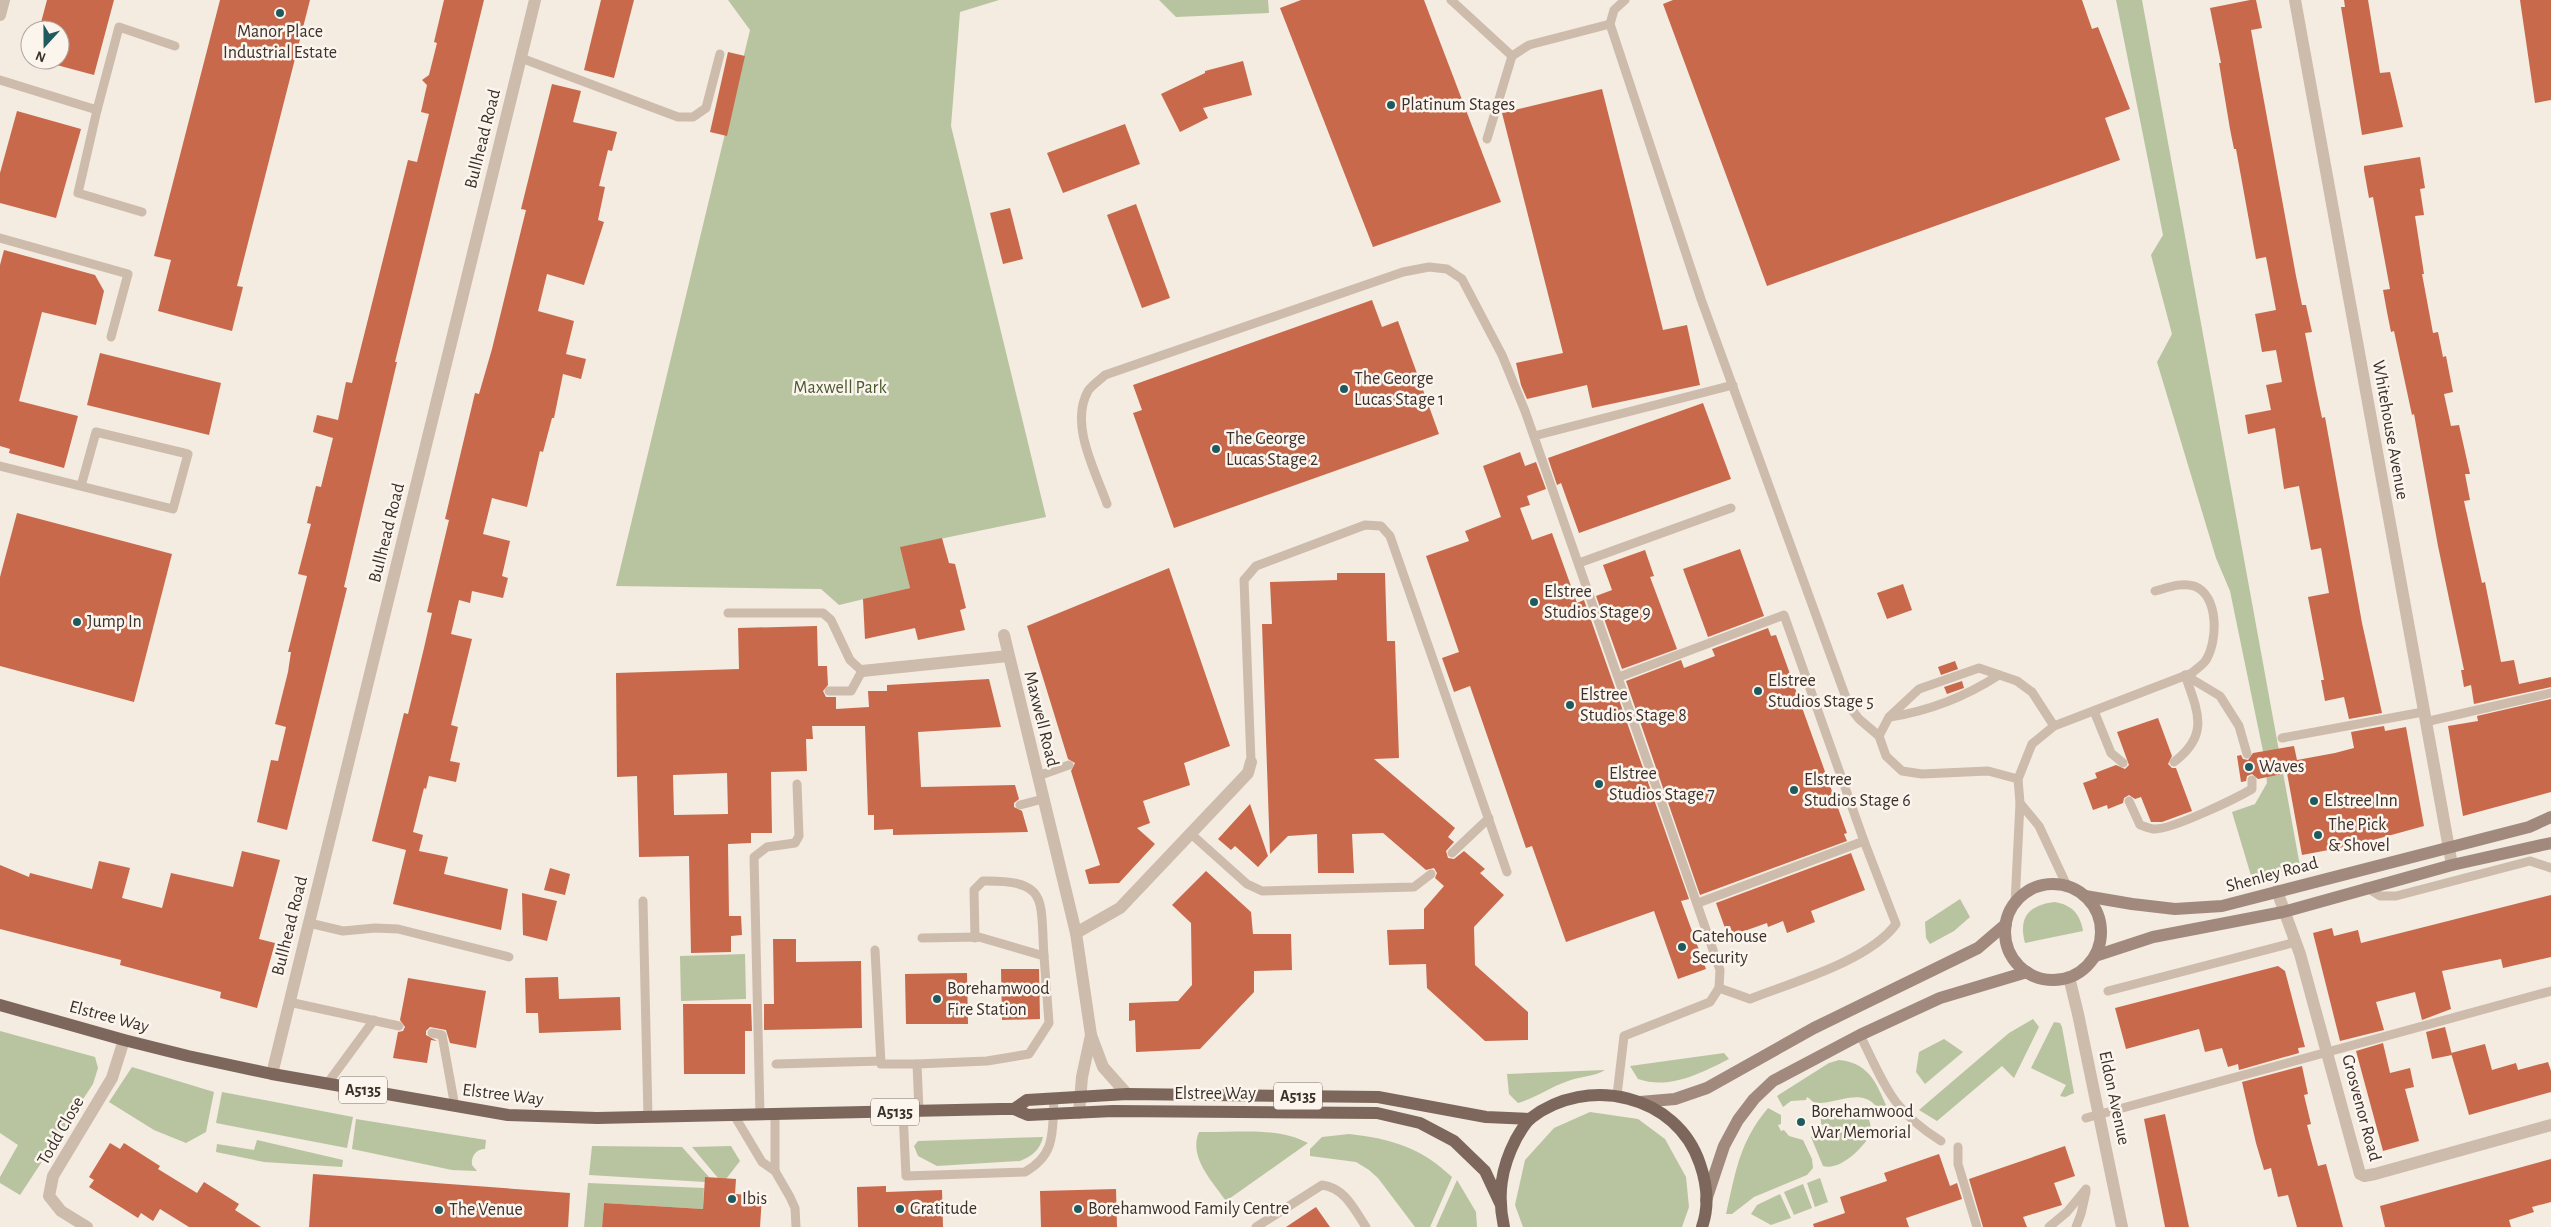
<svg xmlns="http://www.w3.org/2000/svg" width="2551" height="1227" viewBox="0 0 2551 1227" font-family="'Alegreya Sans',sans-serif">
<rect width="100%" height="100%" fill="#f4ebe1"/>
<g fill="#b8c4a0">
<path d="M728,0H999L960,12L951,126L1046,517L901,547L910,588L839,605L821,589L616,586L750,30Z"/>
<path d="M1159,0H1268L1269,13L1176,17Z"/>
<path d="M2116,0H2142L2300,866L2252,879L2232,812L2255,804L2267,783L2265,761L2230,591L2216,558L2157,362L2172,334L2151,255L2163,235Z"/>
<path d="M1960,899L1970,917L1954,931L1930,944L1926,938L1925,922Z"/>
<path d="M2055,902C2072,905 2080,914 2083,931L2025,943C2018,917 2029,905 2055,902Z"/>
<path d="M745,954L746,999L681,1001L680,956Z"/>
<path d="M2033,1019L2039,1027L2014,1078L2002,1066L1937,1121L1919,1110L2009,1033Z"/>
<path d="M2054,1022L2060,1023L2062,1027L2074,1093L2065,1097L2060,1096L2066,1085L2031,1068Z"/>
<path d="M0,1031L95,1057L98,1068L93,1084L20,1195L0,1183V1177L18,1145L0,1133Z"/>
<path d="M1944,1039L1963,1052L1925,1084L1916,1072L1919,1052Z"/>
<path d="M1724,1053L1729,1059C1701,1073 1670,1090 1638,1079L1630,1066Z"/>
<path d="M1839,1060C1873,1063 1878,1089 1891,1116L1882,1117C1869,1084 1843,1102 1819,1103C1813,1104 1812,1100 1807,1097L1806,1100L1791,1101L1783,1107L1777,1096L1829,1063Z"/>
<path d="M132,1067L214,1092L206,1132L186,1143L154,1130L109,1102Z"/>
<path d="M1605,1070C1594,1077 1580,1076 1568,1081C1550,1087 1536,1098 1518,1103L1509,1094L1507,1074Z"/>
<path d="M222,1092L353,1117L347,1148L216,1123Z"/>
<path d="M1853,1107H1859L1868,1115L1872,1132C1864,1147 1841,1171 1823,1166L1811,1137L1818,1131H1821L1823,1125L1821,1124V1117Z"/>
<path d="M1768,1108L1781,1115V1124L1778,1125L1781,1131L1784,1130L1789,1136L1803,1140L1812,1159L1813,1168L1807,1175L1754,1197L1732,1214H1726C1736,1171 1739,1143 1768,1108Z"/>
<path d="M1590,1112L1638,1119L1665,1139L1686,1177L1689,1207L1682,1227H1523L1515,1205L1525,1160L1554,1128Z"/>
<path d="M356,1119L486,1140L485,1149C476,1149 471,1156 472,1165L477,1171L452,1170L352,1149Z"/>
<path d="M1199,1132C1234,1133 1277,1126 1308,1143L1226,1201C1213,1182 1188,1157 1199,1132Z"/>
<path d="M1349,1134C1392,1139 1420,1147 1452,1177L1430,1227H1415L1378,1178L1369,1170L1356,1162L1310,1156V1149L1322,1137Z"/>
<path d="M1043,1137C1040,1150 1032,1156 1020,1161L937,1166L918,1156L914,1146L918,1141Z"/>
<path d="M257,1140L343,1160L342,1167L264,1162L216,1152L217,1144L254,1150Z"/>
<path d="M592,1146L682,1147L709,1177L705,1178V1182L589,1175Z"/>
<path d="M731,1146L740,1161L726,1179L718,1178L692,1147Z"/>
<path d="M1820,1178L1828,1202L1815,1207L1807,1183Z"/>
<path d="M1457,1180L1476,1212L1477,1227H1436Z"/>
<path d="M588,1183L704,1188L703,1209L604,1203L602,1227H584Z"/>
<path d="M1803,1184L1812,1208L1794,1215L1784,1192Z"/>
<path d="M1780,1194L1791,1218L1771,1225L1751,1214L1757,1205Z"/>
</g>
<g fill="#c8694b" fill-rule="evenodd">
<path d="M47,0H114L94,75L38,60H60V30H39Z"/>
<path d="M220,0H310L237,286L243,287L232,331L158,311L171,260L154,256Z"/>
<path d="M444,0H484L395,362H397L344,587L347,588L287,830L257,822L271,760L278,761L286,727L275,724L288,672L291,652H288L307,576L298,574L311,524L307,523L316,486L321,487L333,438L313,432L317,415L338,420L346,382L352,383L408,160L417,162L429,114L421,112L427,85L422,80L429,75L437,43L434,42Z"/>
<path d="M601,0H634L614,78L584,70Z"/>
<path d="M1301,0H1424L1501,202L1373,247L1280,8Z"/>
<path d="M1673,0H2082L2092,29L2098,27L2130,109L2105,118L2120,160L1767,286L1663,4Z"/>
<path d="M2250,0H2256L2262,28L2251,30L2296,276L2302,305H2306L2312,332L2305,333L2315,384L2322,418L2325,417L2362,623L2382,713L2349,719L2344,697L2325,701L2321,680H2324L2308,597L2329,593L2321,548L2311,550L2299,486L2284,489L2275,428L2248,434L2245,415L2271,410L2266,385L2282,382L2276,350L2262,352L2255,314L2276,310L2266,257L2256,259L2236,149H2234L2230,129L2219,63H2221L2210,8Z"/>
<path d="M2344,0H2368L2380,73L2390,72L2403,127L2362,135L2341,7H2345Z"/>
<path d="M2520,0H2551V100L2535,103Z"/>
<path d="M728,52L745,56L727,136L710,132Z"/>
<path d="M1243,61L1252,95L1203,108L1208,118L1180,132L1161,94L1205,73V71Z"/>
<path d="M552,84L581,91L573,122L617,132L612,151L608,150L599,186L605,187L598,220L604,222L584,285L547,274L538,311L574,321L566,354L586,359L581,379L563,374L554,418H552L543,452L540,451L527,507L492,498L483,534L510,541L502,576L508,578L503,598L472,591L470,603L459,600L451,634L472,639L451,725L458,727L450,761L460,763L456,782L429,776L426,789L424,788L413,832L423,835L419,851L448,857L444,874L508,889L501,930L393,904L406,850L372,841L404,713L408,714L424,648L432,613L427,612L449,520L445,519L475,393L479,394L492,349L526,210L521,209Z"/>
<path d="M1602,89L1663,330L1687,325L1700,385L1592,408L1587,385L1527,399L1521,385L1516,363L1563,353L1502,113Z"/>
<path d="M17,111L81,129L56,218L0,203V173Z"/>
<path d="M1125,124L1140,164L1063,193L1047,153Z"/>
<path d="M2420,157L2425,188L2420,189L2424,215L2415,216L2424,274H2422L2433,333L2438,332L2443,357L2446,356L2453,392L2444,394L2451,426L2459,425L2470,474H2465L2470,500L2464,501L2482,583L2485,582L2501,662L2514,660L2519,684L2551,677V687L2474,704L2471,685L2464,687L2461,670H2464L2438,546L2414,414L2412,415L2394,331L2391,332L2387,312L2383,290L2390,289L2373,197L2369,198L2364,170V166Z"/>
<path d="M1136,204L1170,298L1142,308L1107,215Z"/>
<path d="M1010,208L1023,259L1003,264L990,213Z"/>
<path d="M4,250L95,275L104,291L96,325L42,312L19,401L78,416L64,468L9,453L10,449L0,446V265Z"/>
<path d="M1372,300L1382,327L1398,321L1439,434L1174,528L1133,413L1142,410L1133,385Z"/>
<path d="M100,353L221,383L209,435L87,405Z"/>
<path d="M1703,403L1731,479L1579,533L1561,483L1557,485L1548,458Z"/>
<path d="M1520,452L1525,466L1536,462L1546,489L1527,496L1530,505L1520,508L1532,540L1552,533L1577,603L1584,600L1689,899L1681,901L1706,969L1678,979L1654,911L1566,942L1532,846L1526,848L1470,686L1454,692L1442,658L1459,652L1426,556L1469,541L1465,531L1501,517L1483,466Z"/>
<path d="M17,513L172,554L134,702L0,666V577Z"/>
<path d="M942,538L949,563L955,564L966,608L960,610L965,630L918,640L915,628L865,639L863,599L910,588L900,547Z"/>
<path d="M1740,549L1764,616L1708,637L1683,569Z"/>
<path d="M1645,550L1654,576L1650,577L1677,649L1622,669L1596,596L1612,590L1603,565Z"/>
<path d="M1169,568L1230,746L1184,763L1190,785L1143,801L1150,823L1137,828L1155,844L1119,883L1089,884L1085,870L1100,865L1071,771L1075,763L1068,759L1027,626Z"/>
<path d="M1337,573H1385L1387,641H1395L1399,758L1374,759L1455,828L1448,837L1454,842L1446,851L1448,858L1454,859L1464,851L1485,869L1480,873L1504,895L1474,927L1475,965L1528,1012V1040L1485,1041L1427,988L1426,964L1389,965L1387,930L1424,929V909L1444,886L1435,878L1437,873L1434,868L1426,870L1383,833L1352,834L1354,873H1318L1317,834L1288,836L1270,854L1262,624H1272L1270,582L1337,580Z"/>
<path d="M1903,584L1912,610L1887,619L1877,593Z"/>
<path d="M817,626L818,666H827L828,685L823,691L826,697H836V709L869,707L868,691H887V685L989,679L1001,727L918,732L921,787L1015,785L1019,799L1014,803V807L1022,811L1028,832L893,835V829L874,830V815H868L865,726H812L813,739H806L807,771L771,772L772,833H751V843L728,844L729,916H741L742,935L731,936V952L691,953L689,856L639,857L637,776L617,777L616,673L739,669L738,628ZM727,773L728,814L674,815L673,775Z"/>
<path d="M1768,628L1771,636L1776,635L1847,833L1844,834L1847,841L1700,895L1626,681L1681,660L1684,668L1715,656L1712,649Z"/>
<path d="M1955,661L1958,669L1941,675L1938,667Z"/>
<path d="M1962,681L1964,688L1947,694L1944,687Z"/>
<path d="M2551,699V792L2463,816L2448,726L2478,721L2477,716Z"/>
<path d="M2158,718L2172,756L2168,764L2172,768H2176L2192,811L2162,822H2151L2141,797L2135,799L2129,795L2124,798L2123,803L2108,809L2107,805L2093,810L2083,783L2097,778L2095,773L2116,765L2125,769L2129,765L2117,732Z"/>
<path d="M2384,726L2385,731L2406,727L2424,826L2355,845L2302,855L2287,773L2258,779L2252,774L2247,776L2246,781L2241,782L2237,756L2241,755L2243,759L2248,760L2253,753L2294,746L2297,760L2335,753L2354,748L2351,732Z"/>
<path d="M1250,804L1268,856L1258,867L1235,846L1231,850L1218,839Z"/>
<path d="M242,851L280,860L259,939L275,943L257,1008L220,998L221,992L120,965L121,960L0,929V865L29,877L30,873L92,889L99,861L130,868L122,898L162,908L171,873L233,887Z"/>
<path d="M1851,853L1865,890L1811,911L1815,922L1787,933L1783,921L1768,927L1767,923L1733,935L1730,926L1725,928L1716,903Z"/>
<path d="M550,868L570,874L565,895L544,890Z"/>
<path d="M1206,871L1251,912L1253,934H1291L1292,970L1254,971V992L1200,1049L1136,1052L1135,1020L1129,1021V1003L1178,1001L1192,985L1191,923L1172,905Z"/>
<path d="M522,893L557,901L547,941L523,935Z"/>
<path d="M2551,895V957L2503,968L2501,959L2442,971L2451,1009L2422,1020L2415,992L2376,1002L2384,1030L2340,1041L2313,933L2332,928L2334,936L2358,930L2361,943Z"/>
<path d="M773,939H796V962L861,961L862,1028L764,1030V1004H774Z"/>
<path d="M2278,966L2285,971L2305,1047L2298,1048L2299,1053L2239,1070L2238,1064L2228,1067L2222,1048L2205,1052L2199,1029L2126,1049L2115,1008Z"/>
<path d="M1001,969H1039L1040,1019L1002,1020Z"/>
<path d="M967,973L968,1024H906L905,974Z"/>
<path d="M558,977L559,999L620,997L621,1030L539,1033L538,1013H526L525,978Z"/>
<path d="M408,978L486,991L476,1048L450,1043L446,1030L430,1027L426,1031V1035L437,1041L431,1040L427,1063L393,1058L398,1032L403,1031L405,1027L400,1020Z"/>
<path d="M683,1004H751L752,1031H745V1074H684Z"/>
<path d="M2445,1027L2452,1055L2432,1059L2426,1032Z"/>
<path d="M2383,1043L2390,1073L2410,1068L2414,1087L2405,1089L2419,1141L2383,1151L2356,1051Z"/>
<path d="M2485,1044L2492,1070L2516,1063L2518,1070L2548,1062L2551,1071V1092L2469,1115L2451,1053Z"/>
<path d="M2302,1066L2308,1094L2304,1095L2311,1124L2307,1125L2318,1166L2326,1164L2343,1227H2297L2288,1195L2278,1197L2271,1168L2264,1170L2256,1143L2242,1082Z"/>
<path d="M2165,1114L2189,1227H2165L2144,1119Z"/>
<path d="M110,1143L120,1149L124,1143L160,1166L158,1169L197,1193L204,1182L239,1204L235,1210L261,1227H189L160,1209L153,1221L141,1213L138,1218L89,1187L94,1180L89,1177Z"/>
<path d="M2065,1146L2075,1176L2054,1183L2062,1205L2023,1217L2027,1227H1983L1969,1179Z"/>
<path d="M1939,1154L1950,1186L1957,1183L1962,1199L1906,1218L1909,1227H1814L1813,1224L1845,1213L1840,1197L1887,1181L1884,1173Z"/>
<path d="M2551,1159V1202L2532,1207L2534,1212L2509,1220L2511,1227H2385L2380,1206Z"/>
<path d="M313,1174L570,1193L568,1227H309Z"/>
<path d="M705,1177L736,1179L735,1194L762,1196L760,1227H602L604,1203L703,1209Z"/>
<path d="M886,1186V1192L942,1190L943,1227H858L857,1187Z"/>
<path d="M1116,1189L1117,1227H1041L1040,1191Z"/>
<path d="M1316,1207L1330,1227H1286Z"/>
</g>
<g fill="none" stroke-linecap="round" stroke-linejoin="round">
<g stroke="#cdbbac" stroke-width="9">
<path d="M1451,0L1512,56L1529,45L1610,24"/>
<path d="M1625,0L1614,10L1610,24L1701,299L1849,706L1859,719L1879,736L1886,756L1902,771L1922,774L1988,771L2018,779"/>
<path d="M521,58L678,117H693L706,108L720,54"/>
<path d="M0,80L97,110L78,193L142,212"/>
<path d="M97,110L119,27L175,46"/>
<path d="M1487,139L1512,56"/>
<path d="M0,238L128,274L111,337"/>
<path d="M1534,436L1733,385"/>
<path d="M0,466L173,509L188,454L96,432L81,486"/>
<path d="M1107,504C1096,472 1069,425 1088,391C1092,385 1100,380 1105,375L1403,272L1429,267L1447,269L1462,279L1502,355L1525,411L1720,970L1719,988L1710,1002L1624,1036L1617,1095"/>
<path d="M1579,563L1731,508"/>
<path d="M728,613H823L831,620L850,660L862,671L851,691H829"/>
<path d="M2185,675L2220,696L2239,726L2247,754"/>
<path d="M1619,677L1784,615L1864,841"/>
<path d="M2094,711L2111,753L2123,763"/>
<path d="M1890,717C1929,711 1965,697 1999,675"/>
<path d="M2425,722L2551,693"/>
<path d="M1879,736L1889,717L1919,689L1979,668L2017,681L2032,692L2054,726"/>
<path d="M2282,738L2423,712"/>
<path d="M1251,762L1244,580L1256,566L1365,525L1381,526L1390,536L1507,872"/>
<path d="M2174,762C2210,735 2198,712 2185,675"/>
<path d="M1038,776L1069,765"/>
<path d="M2129,801L2140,825C2144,826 2150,829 2155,829C2173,829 2235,799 2252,789V780"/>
<path d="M2020,803L2039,826L2067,886"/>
<path d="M1020,805L1043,799"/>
<path d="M1190,833L1247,884L1262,891L1414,887L1431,874"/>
<path d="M1452,853L1489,818"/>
<path d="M2366,887L2380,896H2396L2530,861L2551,868"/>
<path d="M643,901L648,1117"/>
<path d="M1698,903L1864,841L1896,924C1869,961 1793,982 1750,999L1719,988"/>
<path d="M2015,904L2020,803L2018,779L2032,744L2054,726L2192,673C2196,669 2203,665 2206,660C2218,641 2219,595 2194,586C2181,582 2167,588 2155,591"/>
<path d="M309,923L343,931L375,928L398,929L509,957"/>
<path d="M975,938L974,890L983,881C1050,880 1040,900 1044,956"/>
<path d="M875,950L881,1064H917"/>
<path d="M2108,991L2296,942"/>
<path d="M289,1002L399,1026"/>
<path d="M432,1033L442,1035L455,1107"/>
<path d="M1860,1035C1885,1085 1891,1110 1941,1141"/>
<path d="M776,1064L881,1061"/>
<path d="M327,1084L374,1020"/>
<path d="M919,1111L917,1064L987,1061L1029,1054L1049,1023L1044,956L979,937L922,938"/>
<path d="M903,1112L906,1176L1025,1172C1057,1154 1052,1131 1054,1098"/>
<path d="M734,1115L762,1162L775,1171L790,1197L795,1208L796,1227"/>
<path d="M760,1115L754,857L767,847L795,843L799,836L797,784"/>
<path d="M775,1115V1171"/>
<path d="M2086,1118L2551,991"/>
<path d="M1958,1147V1164L1977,1227"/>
<path d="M1256,1227L1322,1185C1345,1188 1354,1209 1366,1227"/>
<path d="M2049,1227L2067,1212L2086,1189"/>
<path d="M2076,1227L2081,1214L2086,1192"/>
</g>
<g stroke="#cdbbac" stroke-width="12">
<path d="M2295,0L2452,865"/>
<path d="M1004,635L1076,933L1091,1035L1103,1067L1127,1094"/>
<path d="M862,671L1008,656"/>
<path d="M2277,891L2300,954L2360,1174L2364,1176L2375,1174L2551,1125"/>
<path d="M1076,933L1120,908L1248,773L1251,762"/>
<path d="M2069,977L2078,1014L2122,1227"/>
<path d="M272,1074L535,0"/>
<path d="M1079,1113L1082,1077L1091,1035"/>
<path d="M87,1227L61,1211L49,1196L53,1176L112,1078L124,1040"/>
</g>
<path stroke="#cdbbac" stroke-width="12" d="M0,15L4,0"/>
<g stroke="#a18a7d" stroke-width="12">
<circle cx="2053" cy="932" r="48"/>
<path d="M2085,896L2132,904L2175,909L2222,906L2529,827L2551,817"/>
<path d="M2095,956L2153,937L2283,912L2452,865L2551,843"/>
<path d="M1640,1102L1675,1099L1707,1088L1814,1028L1978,948L2006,924"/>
<path d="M1706,1200L1724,1146L1738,1120L1754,1099L1773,1081L1860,1035L1940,998L2027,972"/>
</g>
<g stroke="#7d675c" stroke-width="12">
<path d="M0,1005L124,1040L188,1056L272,1074L508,1115L597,1118L1001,1109H1014L1028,1115L1113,1111L1377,1113L1420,1123L1454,1141L1485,1171L1500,1203"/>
<path d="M1014,1109L1027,1100L1127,1094L1378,1097L1486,1117L1530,1119"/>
<path d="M1504,1227C1497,1195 1501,1168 1516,1139C1520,1132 1525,1123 1531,1118C1587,1075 1677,1094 1700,1164C1707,1184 1709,1207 1702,1227"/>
</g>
</g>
<g fill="#1f5a5e" stroke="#fbf5ee" stroke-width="2">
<circle cx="280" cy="13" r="5"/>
<circle cx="1391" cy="105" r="5"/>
<circle cx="1344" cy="389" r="5"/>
<circle cx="1216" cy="449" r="5"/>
<circle cx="1534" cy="602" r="5"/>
<circle cx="77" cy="622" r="5"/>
<circle cx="1758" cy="691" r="5"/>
<circle cx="1570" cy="705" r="5"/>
<circle cx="2249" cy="767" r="5"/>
<circle cx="1599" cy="784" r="5"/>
<circle cx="1794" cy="790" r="5"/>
<circle cx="2314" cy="801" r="5"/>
<circle cx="2318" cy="835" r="5"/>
<circle cx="1682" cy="947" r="5"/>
<circle cx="937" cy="999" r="5"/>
<circle cx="1801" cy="1122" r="5"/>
<circle cx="732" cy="1199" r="5"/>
<circle cx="900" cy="1209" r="5"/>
<circle cx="1078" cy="1209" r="5"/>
<circle cx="439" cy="1210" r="5"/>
</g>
<g text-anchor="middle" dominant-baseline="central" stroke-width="5" stroke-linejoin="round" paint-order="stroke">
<g fill="#fbf5ee" stroke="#756b66" stroke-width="1">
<rect x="339" y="1076.5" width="48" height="27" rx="4"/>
<rect x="1274" y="1082.5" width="48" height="27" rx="4"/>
<rect x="871" y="1098.5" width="48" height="27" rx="4"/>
</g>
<g font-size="16" font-weight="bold" fill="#3b302b">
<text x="363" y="1090">A5135</text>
<text x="1298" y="1096">A5135</text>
<text x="895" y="1112">A5135</text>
</g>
<g font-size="18" fill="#3b302b" stroke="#fbf5ee" text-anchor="start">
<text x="280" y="32" text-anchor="middle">Manor Place<tspan x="280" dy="21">Industrial Estate</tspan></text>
<text x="1401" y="105">Platinum Stages</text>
<text x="1354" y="379">The George<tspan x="1354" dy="21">Lucas Stage 1</tspan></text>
<text x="1226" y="439">The George<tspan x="1226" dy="21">Lucas Stage 2</tspan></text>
<text x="1544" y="592">Elstree<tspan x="1544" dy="21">Studios Stage 9</tspan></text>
<text x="87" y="622">Jump In</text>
<text x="1768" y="681">Elstree<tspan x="1768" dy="21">Studios Stage 5</tspan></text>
<text x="1580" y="695">Elstree<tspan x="1580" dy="21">Studios Stage 8</tspan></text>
<text x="2259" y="767">Waves</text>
<text x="1609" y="774">Elstree<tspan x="1609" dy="21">Studios Stage 7</tspan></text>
<text x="1804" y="780">Elstree<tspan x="1804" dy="21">Studios Stage 6</tspan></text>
<text x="2324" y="801">Elstree Inn</text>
<text x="2328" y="825">The Pick<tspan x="2328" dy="21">&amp; Shovel</tspan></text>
<text x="1692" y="937">Gatehouse<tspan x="1692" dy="21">Security</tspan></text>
<text x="947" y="989">Borehamwood<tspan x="947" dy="21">Fire Station</tspan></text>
<text x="1811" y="1112">Borehamwood<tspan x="1811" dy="21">War Memorial</tspan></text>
<text x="742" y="1199">Ibis</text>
<text x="910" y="1209">Gratitude</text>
<text x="1088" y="1209">Borehamwood Family Centre</text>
<text x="449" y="1210">The Venue</text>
</g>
<g font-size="18" fill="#3b302b" stroke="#fbf5ee">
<text transform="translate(483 139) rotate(-76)">Bullhead Road</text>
<text transform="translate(2390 430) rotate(80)">Whitehouse Avenue</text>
<text transform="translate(387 533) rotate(-76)">Bullhead Road</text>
<text transform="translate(1041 719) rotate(76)">Maxwell Road</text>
<text transform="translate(2272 875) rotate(-15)">Shenley Road</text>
<text transform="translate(290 926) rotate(-76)">Bullhead Road</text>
<text transform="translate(109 1017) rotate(15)">Elstree Way</text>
<text x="1215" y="1094">Elstree Way</text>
<text transform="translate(503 1095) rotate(7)">Elstree Way</text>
<text transform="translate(2114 1098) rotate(78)">Eldon Avenue</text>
<text transform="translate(2361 1108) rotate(75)">Grosvenor Road</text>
<text transform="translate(61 1131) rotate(-60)">Todd Close</text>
</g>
<g font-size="18" fill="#4a5a2e" stroke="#fbf5ee">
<text x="840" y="388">Maxwell Park</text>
</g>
</g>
<g transform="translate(45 45) rotate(201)"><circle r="24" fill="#fbf5ee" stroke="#aea6a0"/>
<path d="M0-4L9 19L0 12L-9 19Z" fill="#1f5a5e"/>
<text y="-8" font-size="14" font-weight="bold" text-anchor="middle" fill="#3b302b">N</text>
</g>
</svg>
